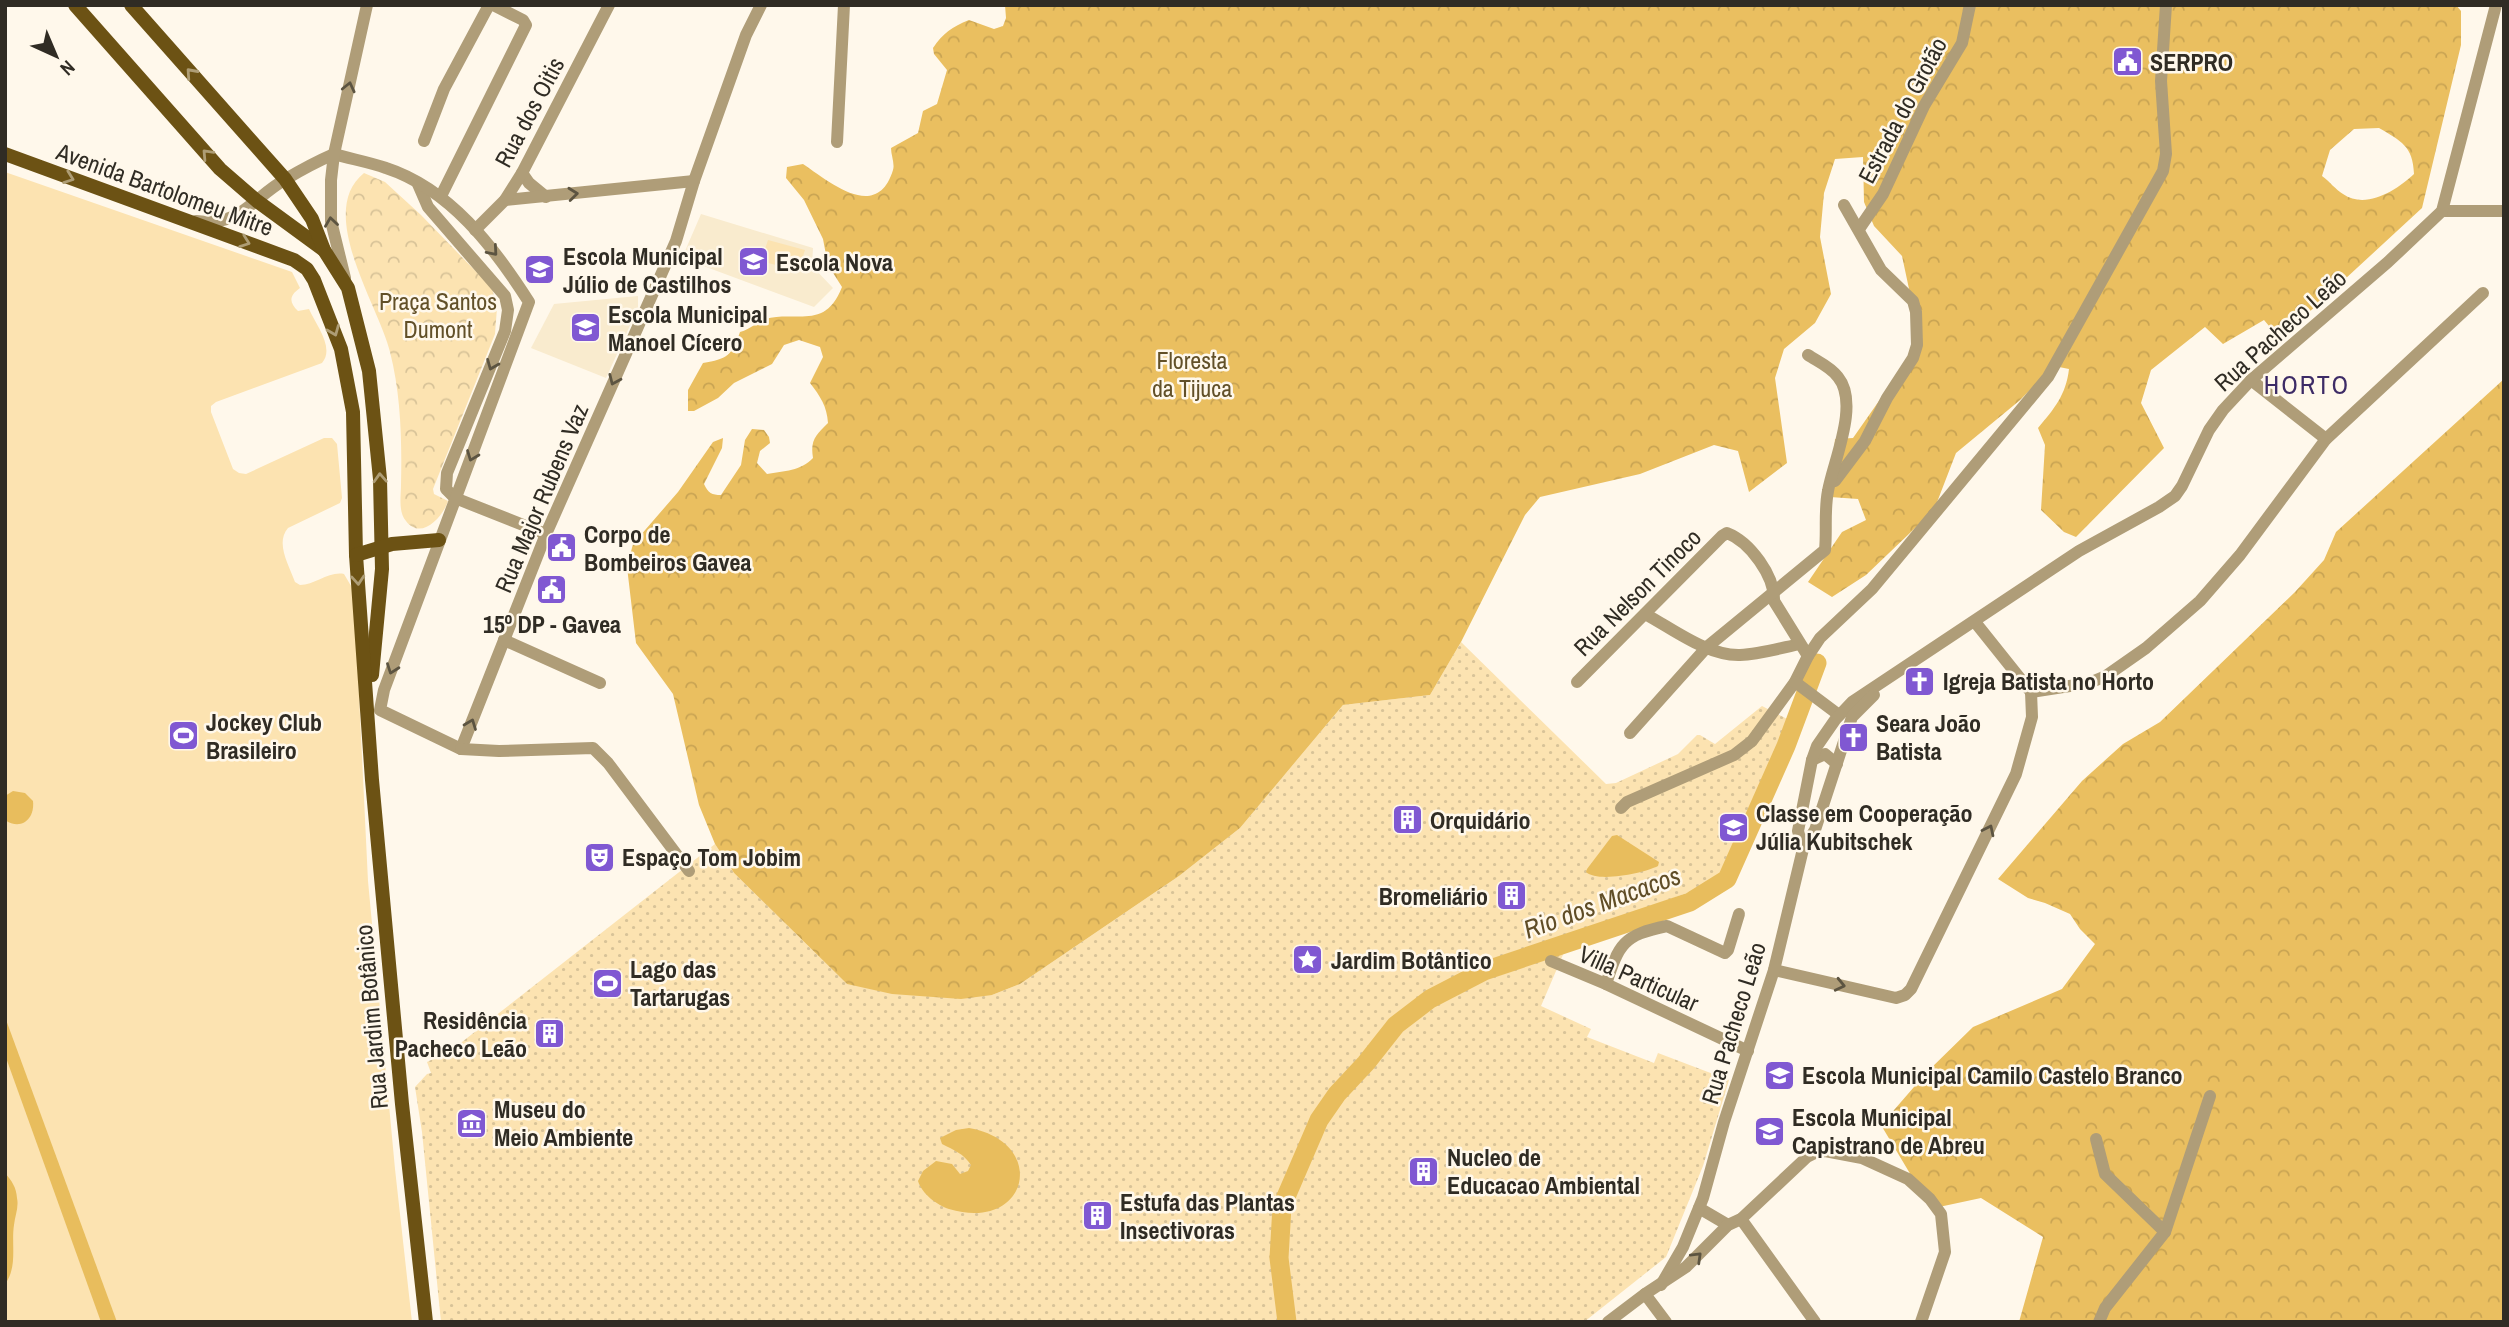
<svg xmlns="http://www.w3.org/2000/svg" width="2509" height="1327" viewBox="0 0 2509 1327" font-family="'Archivo Narrow',sans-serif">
<defs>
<pattern id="grass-dots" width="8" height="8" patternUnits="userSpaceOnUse" patternTransform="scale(1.75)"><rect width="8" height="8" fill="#fce3b1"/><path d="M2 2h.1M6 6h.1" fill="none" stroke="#d8c398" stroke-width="1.8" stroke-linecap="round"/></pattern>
<pattern id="forest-crowns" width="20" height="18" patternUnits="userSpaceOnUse" patternTransform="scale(1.75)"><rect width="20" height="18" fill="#eabf60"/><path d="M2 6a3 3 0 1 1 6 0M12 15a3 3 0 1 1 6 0" fill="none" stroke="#c9a453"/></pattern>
<pattern id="park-crowns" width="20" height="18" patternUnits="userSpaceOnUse" patternTransform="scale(1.75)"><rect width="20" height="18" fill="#fce3b1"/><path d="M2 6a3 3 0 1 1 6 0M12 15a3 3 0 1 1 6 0" fill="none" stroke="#d8c398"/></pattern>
</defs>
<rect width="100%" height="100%" fill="#fff8eb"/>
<g fill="#f9ebce">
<path d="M701,214L813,248L812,266L833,288L814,307L682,258Z"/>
<path d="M638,296V308L606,378L531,348L554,304Z"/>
</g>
<path fill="url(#grass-dots)" d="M1461,642L1606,784L1616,783L1678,754L1697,735H1700L1715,744L1762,706L1791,721L1760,799L1724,879L1571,936L1541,1006L1591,1029L1587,1037L1654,1063L1658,1053L1729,1080L1703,1166L1666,1257L1584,1322H441L422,1132L415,1087L427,1074L431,1073L427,1062L453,1049L715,844L734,873L847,984L992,995L1020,984L1179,876L1240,828L1343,705L1430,695Z"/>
<g fill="url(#forest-crowns)" fill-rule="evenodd">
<path d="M1005,5H2456L2461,11V45L2422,208L2280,339L2264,320L2223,344L2205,327L2151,370L2141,403L2164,448L2076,537L2064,532L2041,510L2045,445L2038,428C2054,409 2066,395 2069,369L2054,366L2019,401L1956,453L1934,510L1866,575L1832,597L1808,582L1842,532L1866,520L1858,499L1830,497L1835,439L1853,438L1914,351L1915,317L1902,256L1874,226L1864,202L1863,157L1835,159L1824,193L1820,237L1831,294L1815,323L1784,349L1775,378L1787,463L1749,492L1738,451L1714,445L1640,474L1540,497L1525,515L1461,642L1430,695L1343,705L1240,828L1179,876L1020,984L992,995L961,999L892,994L847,984L734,873L715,844L699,805L673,694L636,643L627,567L633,544L678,492L713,442L723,438L722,448L704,484C708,493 712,495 721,495L741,465L745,440L752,429L764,430L769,437L770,443L760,451L757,463L767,474C784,471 801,471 813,458C810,440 816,435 828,423C827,406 820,396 810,383L823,357L820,347L799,340L784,345L772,364L734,383L718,398L694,411H688V390L703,363C727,359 732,356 740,332C752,329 757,321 765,319C796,310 825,331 842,287L828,265L823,239L804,200L786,178L787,167L803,164C831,183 877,222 893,170C895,164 891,155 891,148L918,133L923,111L937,104L947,70L934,54L933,48C943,33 952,27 969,20L994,29L1003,26L1006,18ZM2379,128C2401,141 2413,146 2414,174C2397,190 2366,210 2343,194C2336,190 2329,181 2322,176L2330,150L2354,129Z"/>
<path d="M2504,379V1322H2019L2043,1237L1981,1198L1939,1207L1918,1187L1881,1125L1927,1072L1973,1027L2062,989L2095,944L2080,929L2070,914L2045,903L2028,898L1998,879L2082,781L2123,744L2160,722L2295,592L2324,560L2336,532Z"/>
</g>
<path fill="url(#park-crowns)" d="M364,173L385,182L421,215L492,288L497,308L495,334L433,489L434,494L448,501C443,517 421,541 406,521C398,512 401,496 401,485C402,441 401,395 390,352C379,306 315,212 364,173Z"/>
<g fill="#fce3b1">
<path d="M5,172L292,272L300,288C290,295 288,302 298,311L309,309C316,325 335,348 322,363L216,402L211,406V412L233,469L239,473L246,474L324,438H332L337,444L342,498L340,503L288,528C275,543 289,565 295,582L300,585C315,585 329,571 344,574L354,591L368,881L395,1169L412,1322H5Z"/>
<path d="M768,240L805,250L798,271L761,261Z"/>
</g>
<g fill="#e8bd5d">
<path d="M13,791L25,793L33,801C35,819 21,831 5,820V796Z"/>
<path d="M1617,835L1659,862L1658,866C1644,873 1598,883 1586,872L1587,869L1612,836Z"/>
<path d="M5,1017L117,1322H101L5,1055Z"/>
<path d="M969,1128C1049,1142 1029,1233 949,1209C937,1205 922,1194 918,1181L923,1171L936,1161L952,1164L960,1174L968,1171L971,1165C964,1154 954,1150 942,1144L940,1138L956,1130Z"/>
<path d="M5,1173C12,1181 16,1187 17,1198C19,1207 15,1216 14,1225C11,1244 18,1267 5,1284Z"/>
</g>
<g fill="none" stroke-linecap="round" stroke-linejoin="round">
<path stroke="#e8bd5d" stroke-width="19" d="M1287,1322L1279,1258L1282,1206L1319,1120L1337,1094L1366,1063L1396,1025L1430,999L1484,971L1690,902L1727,879L1786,746L1817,663"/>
<g stroke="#af9d78" stroke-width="12">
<path d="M424,141L444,89L489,5"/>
<path d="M837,142L844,5"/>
<path d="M522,173L529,183L546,197"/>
<path d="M418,184L428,207L505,296L508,310L505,331L447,473L446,489L455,498L546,534"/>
<path d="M441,196L526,25L523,20L493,5"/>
<path d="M505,200L694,181"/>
<path d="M2442,211H2504"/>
<path d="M196,221C241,227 252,198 286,179C301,170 318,161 334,154C351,159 369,162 386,168C450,189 494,247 529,302L384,690L380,710L461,749L546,534L676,241L694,181L746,35L761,5"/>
<path d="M1859,229L1883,194L1924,106L1962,43L1970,5"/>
<path d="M475,230L505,200L522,173L609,5"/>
<path d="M345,278L331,221V180L334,154L367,5"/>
<path d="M2251,380L2326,439"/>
<path d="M1835,481L1865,441L1887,398L1913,358L1917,345L1916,312L1913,301L1881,270L1844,205"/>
<path d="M1645,614C1673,629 1707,656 1740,655C1760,654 1781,648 1800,644"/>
<path d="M1975,622L2031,692"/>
<path d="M504,640L600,683"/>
<path d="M1808,656L1820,638L1872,589L2048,377L2163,171L2166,154L2161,81L2166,5"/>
<path d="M1577,682L1722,536L1727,533C1750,542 1775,576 1774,601L1808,656L1795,682L1752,741L1734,755L1627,802L1621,808"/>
<path d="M1795,682L1839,715"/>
<path d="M2031,692L2089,683L2106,676L2146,648L2200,601L2240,555L2326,439L2483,293"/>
<path d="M1630,733L1707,647L1825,550C1827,531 1824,511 1828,491C1833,462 1860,404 1838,377C1831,367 1817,361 1808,355"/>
<path d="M461,749L499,751L593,748L608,763L689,871"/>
<path d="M1812,760L1825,754L1837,764"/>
<path d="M1803,849L1798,831L1812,760L1817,746L1835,720L1852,702L2079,551L2159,507L2175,496L2182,486L2209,430L2223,410L2251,380L2388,262L2442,211L2496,5"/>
<path d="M1551,961L1606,984L1748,1051"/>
<path d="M1774,970L1896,998L1905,995L1911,989L2016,774L2032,717L2031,692"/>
<path d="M1606,984C1619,944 1623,935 1667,926L1725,953L1728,950L1739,914"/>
<path d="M2096,1139L2105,1174L2165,1232"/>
<path d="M1699,1208L1728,1225"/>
<path d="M1741,1219L1815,1322"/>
<path d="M1661,1285L1683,1247L1703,1198L1724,1122L1774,970L1803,849L1815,830L1852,717L1874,695"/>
<path d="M1645,1294L1666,1322"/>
<path d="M1608,1322L1645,1294L1686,1267L1728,1225L1741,1219L1807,1157L1817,1152L1825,1151L1862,1158L1908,1179L1930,1199L1941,1214L1945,1252L1921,1322"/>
<path d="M2099,1322L2105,1308L2165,1232L2210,1096"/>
</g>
<g stroke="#6c5214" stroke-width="14">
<path d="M75,5L220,169L257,201L324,250"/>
<path d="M131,5L285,179L312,219L324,250L348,288L369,371L380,479L382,569L372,675"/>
<path d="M5,154L294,260L307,269L314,280L341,349L353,412L356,555L372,780L402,1104L426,1322"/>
<path d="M356,555L392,544L439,540"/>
</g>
</g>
<defs><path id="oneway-chevron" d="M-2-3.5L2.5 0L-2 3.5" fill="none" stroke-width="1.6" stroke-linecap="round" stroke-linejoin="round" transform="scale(1.75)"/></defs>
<g stroke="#ae9d75">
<use href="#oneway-chevron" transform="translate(191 73) rotate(-132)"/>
<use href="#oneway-chevron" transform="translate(207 154) rotate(-133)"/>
<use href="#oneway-chevron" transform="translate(69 178) rotate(20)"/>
<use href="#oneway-chevron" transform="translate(245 242) rotate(20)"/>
<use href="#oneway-chevron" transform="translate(334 331) rotate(68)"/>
<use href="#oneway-chevron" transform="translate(380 478) rotate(-93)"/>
<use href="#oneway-chevron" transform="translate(358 580) rotate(86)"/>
</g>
<g stroke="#5c5441">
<use href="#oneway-chevron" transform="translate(349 87) rotate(-77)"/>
<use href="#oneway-chevron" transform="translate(573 194) rotate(-6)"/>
<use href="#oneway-chevron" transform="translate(331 222) rotate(-98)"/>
<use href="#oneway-chevron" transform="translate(493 251) rotate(49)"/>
<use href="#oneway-chevron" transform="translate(492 365) rotate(112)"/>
<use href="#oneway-chevron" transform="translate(614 380) rotate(114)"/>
<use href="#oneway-chevron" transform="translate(472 456) rotate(111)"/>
<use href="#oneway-chevron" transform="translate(392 669) rotate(110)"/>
<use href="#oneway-chevron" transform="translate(471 724) rotate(-69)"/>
<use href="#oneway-chevron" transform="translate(1989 830) rotate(-64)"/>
<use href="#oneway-chevron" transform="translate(1840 985) rotate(13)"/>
<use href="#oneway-chevron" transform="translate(1697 1257) rotate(-44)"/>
</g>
<defs>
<symbol id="civic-square" viewBox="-11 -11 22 22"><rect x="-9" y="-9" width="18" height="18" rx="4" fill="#8058d2" stroke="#fff8eb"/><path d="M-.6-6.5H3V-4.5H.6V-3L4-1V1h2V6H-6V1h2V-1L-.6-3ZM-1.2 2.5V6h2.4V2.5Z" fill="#fff"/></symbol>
<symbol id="school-square" viewBox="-11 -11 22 22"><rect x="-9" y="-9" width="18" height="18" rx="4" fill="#8058d2" stroke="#fff8eb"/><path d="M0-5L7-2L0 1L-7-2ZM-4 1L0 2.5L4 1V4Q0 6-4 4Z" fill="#fff"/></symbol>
<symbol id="church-square" viewBox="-11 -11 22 22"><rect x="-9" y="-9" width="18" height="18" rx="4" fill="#8058d2" stroke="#fff8eb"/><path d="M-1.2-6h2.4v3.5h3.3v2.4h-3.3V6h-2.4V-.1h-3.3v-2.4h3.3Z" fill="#fff"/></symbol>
<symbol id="stadium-square" viewBox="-11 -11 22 22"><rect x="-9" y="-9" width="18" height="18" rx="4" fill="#8058d2" stroke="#fff8eb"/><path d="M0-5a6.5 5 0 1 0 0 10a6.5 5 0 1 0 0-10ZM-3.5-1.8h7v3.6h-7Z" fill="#fff"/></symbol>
<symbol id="building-square" viewBox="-11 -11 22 22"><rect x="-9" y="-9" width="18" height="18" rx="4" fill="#8058d2" stroke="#fff8eb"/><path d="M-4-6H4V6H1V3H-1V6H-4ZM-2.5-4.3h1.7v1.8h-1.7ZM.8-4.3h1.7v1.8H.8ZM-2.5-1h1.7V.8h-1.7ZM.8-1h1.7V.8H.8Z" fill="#fff"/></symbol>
<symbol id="theatre-square" viewBox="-11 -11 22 22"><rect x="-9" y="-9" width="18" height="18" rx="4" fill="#8058d2" stroke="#fff8eb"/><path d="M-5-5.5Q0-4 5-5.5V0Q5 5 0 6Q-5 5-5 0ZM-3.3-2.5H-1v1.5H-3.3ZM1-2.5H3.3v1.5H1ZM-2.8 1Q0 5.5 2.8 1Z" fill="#fff"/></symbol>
<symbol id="sight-square" viewBox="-11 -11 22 22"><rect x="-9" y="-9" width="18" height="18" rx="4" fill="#8058d2" stroke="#fff8eb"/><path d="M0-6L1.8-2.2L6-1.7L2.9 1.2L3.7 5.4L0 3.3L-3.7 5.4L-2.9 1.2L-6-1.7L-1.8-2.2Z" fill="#fff"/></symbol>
<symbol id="museum-square" viewBox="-11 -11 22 22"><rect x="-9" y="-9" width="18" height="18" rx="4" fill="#8058d2" stroke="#fff8eb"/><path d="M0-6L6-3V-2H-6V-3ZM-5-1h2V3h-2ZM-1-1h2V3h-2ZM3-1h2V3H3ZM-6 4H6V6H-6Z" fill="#fff"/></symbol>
</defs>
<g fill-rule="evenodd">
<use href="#civic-square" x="2110" y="44" width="35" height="35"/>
<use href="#school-square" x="736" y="244" width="35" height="35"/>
<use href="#school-square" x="522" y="252" width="35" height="35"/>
<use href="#school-square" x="568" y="310" width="35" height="35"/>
<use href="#civic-square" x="544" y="530" width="35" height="35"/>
<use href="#civic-square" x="534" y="572" width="35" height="35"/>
<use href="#church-square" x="1902" y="664" width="35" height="35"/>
<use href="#stadium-square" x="166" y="718" width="35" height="35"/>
<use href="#church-square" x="1836" y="720" width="35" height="35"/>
<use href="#building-square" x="1390" y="802" width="35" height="35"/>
<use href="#school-square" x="1716" y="810" width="35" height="35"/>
<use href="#theatre-square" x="582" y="840" width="35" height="35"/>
<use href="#building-square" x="1494" y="878" width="35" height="35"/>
<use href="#sight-square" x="1290" y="942" width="35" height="35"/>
<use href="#stadium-square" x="590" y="966" width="35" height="35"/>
<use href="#building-square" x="532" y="1016" width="35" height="35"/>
<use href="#school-square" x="1762" y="1058" width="35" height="35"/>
<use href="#museum-square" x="454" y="1106" width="35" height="35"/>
<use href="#school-square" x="1752" y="1114" width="35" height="35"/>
<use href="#building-square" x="1406" y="1154" width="35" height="35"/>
<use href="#building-square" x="1080" y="1198" width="35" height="35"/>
</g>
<g text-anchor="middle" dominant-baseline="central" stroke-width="5" stroke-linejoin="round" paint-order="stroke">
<g font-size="24" font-weight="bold" fill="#302c24" stroke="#fff8eb" text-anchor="start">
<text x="2150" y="62">SERPRO</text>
<text x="563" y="256">Escola Municipal<tspan x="563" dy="28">Júlio de Castilhos</tspan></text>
<text x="776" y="262">Escola Nova</text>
<text x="608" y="314">Escola Municipal<tspan x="608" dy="28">Manoel Cícero</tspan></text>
<text x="584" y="534">Corpo de<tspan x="584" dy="28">Bombeiros Gavea</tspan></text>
<text x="552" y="624" text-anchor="middle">15º DP - Gavea</text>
<text x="1943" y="681">Igreja Batista no Horto</text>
<text x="206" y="722">Jockey Club<tspan x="206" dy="28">Brasileiro</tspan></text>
<text x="1876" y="723">Seara João<tspan x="1876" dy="28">Batista</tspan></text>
<text x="1756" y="813">Classe em Cooperação<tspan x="1756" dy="28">Júlia Kubitschek</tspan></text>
<text x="1430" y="820">Orquidário</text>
<text x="622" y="857">Espaço Tom Jobim</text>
<text x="1488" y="896" text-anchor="end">Bromeliário</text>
<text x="1331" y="960">Jardim Botântico</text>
<text x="630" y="969">Lago das<tspan x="630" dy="28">Tartarugas</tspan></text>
<text x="527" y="1020" text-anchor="end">Residência<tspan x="527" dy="28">Pacheco Leão</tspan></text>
<text x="1802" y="1075">Escola Municipal Camilo Castelo Branco</text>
<text x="494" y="1109">Museu do<tspan x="494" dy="28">Meio Ambiente</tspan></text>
<text x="1792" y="1117">Escola Municipal<tspan x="1792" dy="28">Capistrano de Abreu</tspan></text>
<text x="1447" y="1157">Nucleo de<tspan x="1447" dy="28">Educacao Ambiental</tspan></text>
<text x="1120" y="1202">Estufa das Plantas<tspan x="1120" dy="28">Insectivoras</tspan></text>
</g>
<g font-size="24" fill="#302c24" stroke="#fff8eb">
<text transform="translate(1902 110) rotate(-62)">Estrada do Grotão</text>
<text transform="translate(529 112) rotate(-62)">Rua dos Oitis</text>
<text transform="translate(165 189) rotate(20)">Avenida Bartolomeu Mitre</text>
<text transform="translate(2280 330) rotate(-42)">Rua Pacheco Leão</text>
<text transform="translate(541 498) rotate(-67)">Rua Major Rubens Vaz</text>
<text transform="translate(1637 592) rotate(-45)">Rua Nelson Tinoco</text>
<text transform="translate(1639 978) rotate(24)">Villa Particular</text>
<text transform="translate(371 1017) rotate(-95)">Rua Jardim Botânico</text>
<text transform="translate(1733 1023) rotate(-73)">Rua Pacheco Leão</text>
</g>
<g font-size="24" fill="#625028" stroke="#fff8eb">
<text x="438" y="301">Praça Santos<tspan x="438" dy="28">Dumont</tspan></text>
<text x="1192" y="360">Floresta<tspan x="1192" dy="28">da Tijuca</tspan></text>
</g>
<g font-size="26" letter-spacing="2" fill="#3d2b66" stroke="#fff8eb">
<text x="2307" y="384">HORTO</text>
</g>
<g font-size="26" font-style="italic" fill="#604d26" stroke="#fff8eb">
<text transform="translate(1602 902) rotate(-20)">Rio dos Macacos</text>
</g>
</g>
<rect width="2509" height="1327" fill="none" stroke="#302c24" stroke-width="14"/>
<g transform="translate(56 56) rotate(136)" stroke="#fff8eb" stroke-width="5" paint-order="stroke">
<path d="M0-5L12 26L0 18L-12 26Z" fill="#302c24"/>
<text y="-10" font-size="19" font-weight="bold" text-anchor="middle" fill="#302c24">N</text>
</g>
</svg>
